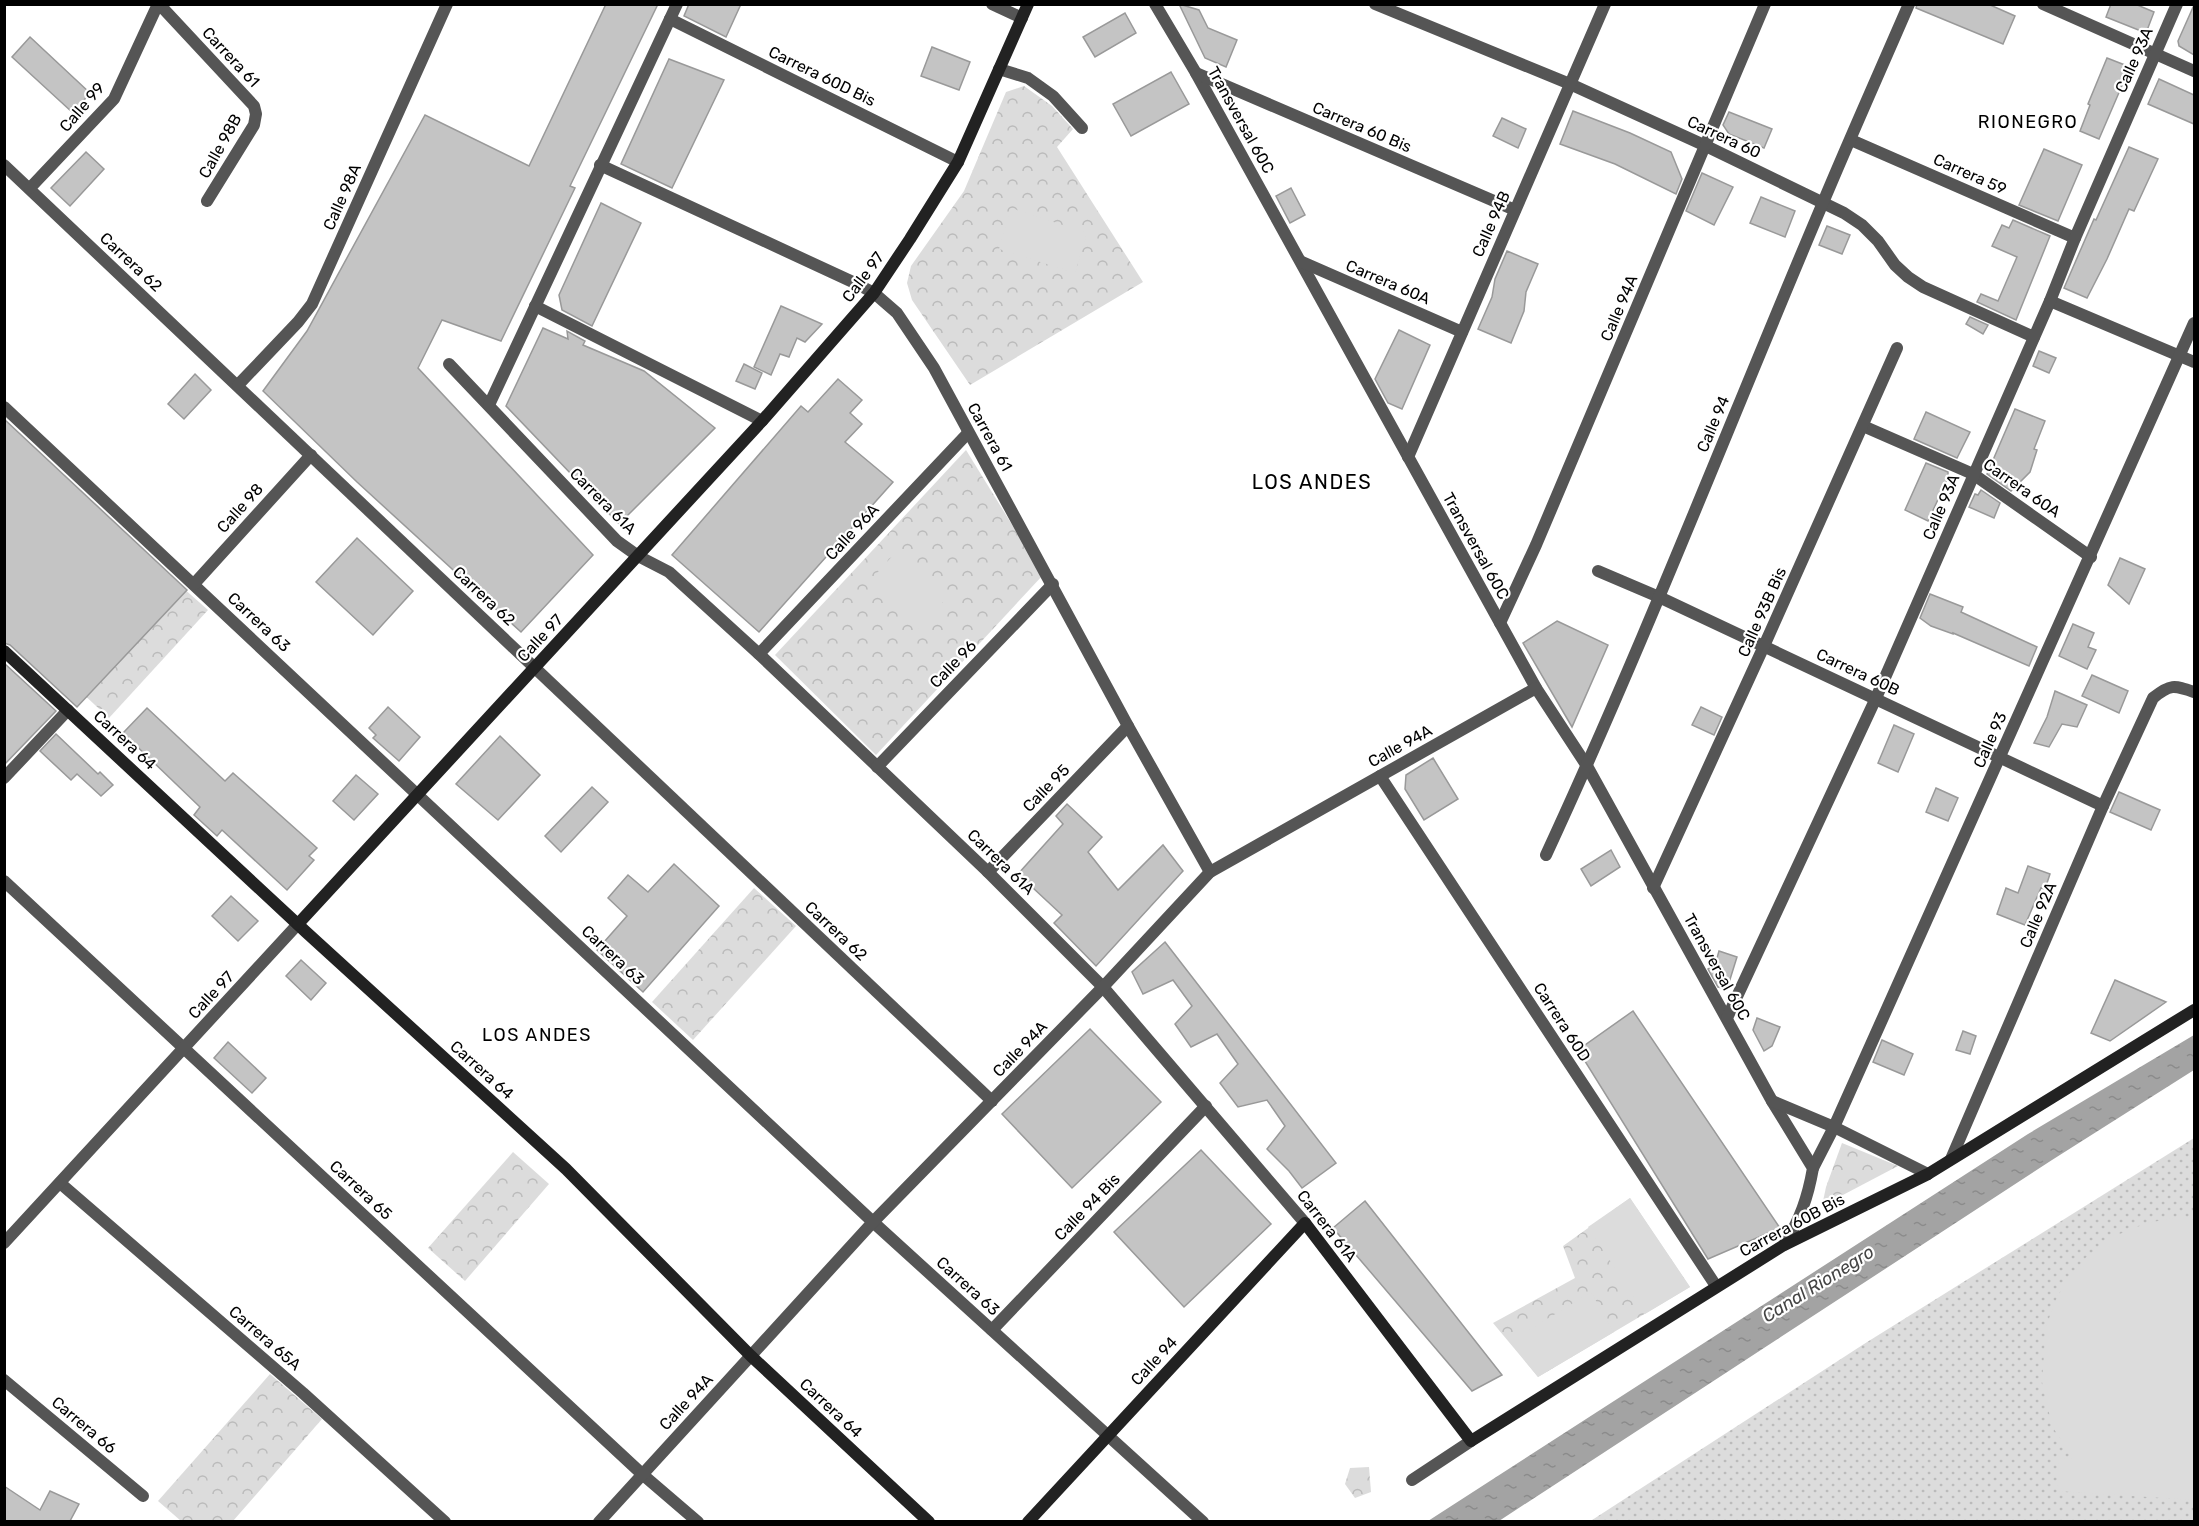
<svg xmlns="http://www.w3.org/2000/svg" width="2199" height="1526" viewBox="0 0 2199 1526" font-family="Rubik,sans-serif">
<defs>
<pattern id="grass-dots" width="8" height="8" patternUnits="userSpaceOnUse" patternTransform="scale(1.5)"><rect width="8" height="8" fill="#dcdcdc"/><path d="M2 2h.1M6 6h.1" fill="none" stroke="#bbb" stroke-width="1.8" stroke-linecap="round"/></pattern>
<pattern id="park-crowns" width="20" height="18" patternUnits="userSpaceOnUse" patternTransform="scale(1.5)"><rect width="20" height="18" fill="#dcdcdc"/><path d="M2 6a3 3 0 1 1 6 0M12 15a3 3 0 1 1 6 0" fill="none" stroke="#bbb"/></pattern>
<pattern id="water-ripples" width="26" height="14" patternUnits="userSpaceOnUse" patternTransform="scale(1.5)"><rect width="26" height="14" fill="#a3a3a3"/><path d="M2 4q2-2 4 0t4 0M15 11q2-2 4 0t4 0" fill="none" stroke="#8b8b8b"/></pattern>
</defs>
<rect width="100%" height="100%" fill="#fff"/>
<path fill="url(#grass-dots)" d="M2194,1138V1521L1589,1522L1864,1344Z"/>
<g fill="url(#park-crowns)">
<path d="M1024,86L1052,106L1073,129L1057,147L1143,282L970,385L912,300L907,283L911,266L964,191L1006,92Z"/>
<path d="M966,450L1043,575L876,755L775,655Z"/>
<path d="M164,571L208,610L109,718L66,678Z"/>
<path d="M754,888L796,926L693,1040L652,1002Z"/>
<path d="M1842,1143L1898,1166L1822,1206L1826,1187Z"/>
<path d="M513,1152L549,1184L465,1281L428,1248Z"/>
<path d="M1630,1198L1690,1287L1538,1377L1493,1323L1575,1278L1563,1246Z"/>
<path d="M270,1374L322,1419L233,1521H181L158,1501Z"/>
<path d="M1369,1467L1371,1492L1355,1498L1345,1484L1350,1468Z"/>
</g>
<g fill="#dcdcdc">
<path d="M1011,208L1087,233L1075,273L999,249Z"/>
<path d="M895,553L945,600L918,629L868,583Z"/>
<path d="M1630,1198L1690,1287L1645,1314L1588,1227Z"/>
<path d="M2174,1218L2194,1220V1500L2057,1491L2059,1458L2073,1459L2052,1426L2042,1382L2046,1326L2058,1295L2084,1259L2112,1237L2147,1223Z"/>
<path d="M1591,1292L1614,1332L1538,1377L1510,1342Z"/>
</g>
<path fill="url(#water-ripples)" d="M2194,1035V1070L2052,1160L1499,1521H1428L2028,1134Z"/>
<g fill="#c4c4c4" stroke="#999" stroke-width="1.5">
<path d="M606,4H658L570,186L575,188L501,341L442,320L418,368L593,555L521,632L357,482L263,391L307,331L425,115L529,166Z"/>
<path d="M689,4H741L726,37L684,16Z"/>
<path d="M1179,4L1199,10L1208,28L1237,40L1226,67L1205,58Z"/>
<path d="M1917,4H1988L2015,16L2003,44L1916,8Z"/>
<path d="M2111,4H2135L2154,12L2146,33L2106,17Z"/>
<path d="M2194,5V55L2179,46L2178,41Z"/>
<path d="M1125,13L1136,33L1095,57L1083,37Z"/>
<path d="M30,37L90,93L73,113L12,57Z"/>
<path d="M932,47L970,62L959,90L921,76Z"/>
<path d="M2107,58L2130,67L2099,139L2080,131L2090,105L2088,104Z"/>
<path d="M669,59L724,80L672,188L621,164Z"/>
<path d="M1171,72L1189,104L1131,136L1113,104Z"/>
<path d="M2159,79L2194,95V124L2148,104Z"/>
<path d="M1573,111L1630,133L1671,152L1682,179L1676,194L1615,164L1560,144Z"/>
<path d="M1729,112L1772,129L1764,148L1729,134L1723,125Z"/>
<path d="M1502,118L1526,129L1518,148L1493,136Z"/>
<path d="M2129,147L2158,159L2134,211L2129,209L2107,259L2087,298L2064,288L2094,219L2096,220Z"/>
<path d="M2044,149L2082,165L2058,221L2019,205Z"/>
<path d="M86,152L104,169L70,206L51,188Z"/>
<path d="M1702,173L1733,187L1714,225L1686,211Z"/>
<path d="M1291,188L1305,215L1290,223L1276,196Z"/>
<path d="M1761,197L1795,211L1785,237L1750,223Z"/>
<path d="M601,203L641,223L592,326L562,310L559,295Z"/>
<path d="M2013,220L2050,236L2016,320L1977,302L1981,294L1998,301L2017,257L1992,246L2002,225L2009,228Z"/>
<path d="M1827,226L1850,235L1842,254L1819,245Z"/>
<path d="M1507,251L1538,264L1526,292L1524,311L1511,343L1478,329L1492,297L1495,279Z"/>
<path d="M781,306L822,324L805,342L797,338L789,357L780,354L771,375L754,367Z"/>
<path d="M1970,317L1988,325L1983,334L1966,324Z"/>
<path d="M543,328L568,339L567,331L585,341L583,345L644,371L715,428L619,524L506,406Z"/>
<path d="M1399,330L1430,345L1402,409L1388,403L1375,379Z"/>
<path d="M2039,351L2056,358L2049,373L2033,366Z"/>
<path d="M744,364L762,373L755,389L736,381Z"/>
<path d="M195,374L211,390L184,419L168,404Z"/>
<path d="M838,379L862,400L850,413L862,424L845,442L893,482L759,632L672,555L801,406L808,412Z"/>
<path d="M2015,409L2045,421L2034,449L2037,450L2030,472L2011,491L1987,474Z"/>
<path d="M1926,412L1970,432L1957,458L1914,439Z"/>
<path d="M4,419L187,590L77,707L10,645L4,643Z"/>
<path d="M1926,463L1948,472V478L1928,521L1905,510Z"/>
<path d="M1981,490L2000,503L1994,518L1969,507L1975,494L1978,495Z"/>
<path d="M357,538L413,591L373,635L316,582Z"/>
<path d="M2120,558L2145,569L2129,604L2108,585Z"/>
<path d="M1930,594L1963,607L1961,612L2037,647L2029,666L1953,633V634L1931,626L1920,618Z"/>
<path d="M1557,621L1608,645L1572,727L1523,643Z"/>
<path d="M2073,624L2094,633L2088,647L2096,650L2087,669L2059,656Z"/>
<path d="M4,663L56,711L4,765Z"/>
<path d="M2092,675L2128,691L2119,713L2082,696Z"/>
<path d="M2055,691L2087,705L2077,727L2062,724L2049,747L2034,743L2047,717Z"/>
<path d="M388,707L420,737L399,761L373,738L376,735L369,728Z"/>
<path d="M1701,707L1722,717L1714,735L1692,725Z"/>
<path d="M147,708L225,781L233,773L317,848L309,856L314,860L287,890L222,830L217,836L194,815L200,807L123,733Z"/>
<path d="M1894,725L1914,734L1898,772L1878,763Z"/>
<path d="M56,734L98,774L100,772L113,785L101,796L77,774L71,780L40,751Z"/>
<path d="M500,736L540,775L498,820L456,784Z"/>
<path d="M1433,758L1458,799L1424,820L1405,789L1406,775Z"/>
<path d="M356,775L378,794L354,820L333,801Z"/>
<path d="M592,787L608,802L561,852L545,836Z"/>
<path d="M1936,788L1958,798L1948,821L1926,812Z"/>
<path d="M2119,792L2160,810L2151,830L2110,812Z"/>
<path d="M1067,804L1102,837L1088,852L1118,890L1163,845L1183,871L1096,966L1054,923L1062,915L1018,874L1063,824L1056,816Z"/>
<path d="M1611,850L1620,867L1591,886L1581,869Z"/>
<path d="M674,864L719,906L643,992L597,950L627,916L608,898L628,875L648,892Z"/>
<path d="M2028,866L2050,874L2045,889L2041,888L2025,925L1997,914L2006,888L2018,893Z"/>
<path d="M231,896L258,921L238,941L212,916Z"/>
<path d="M1165,942L1336,1163L1302,1188L1289,1171L1267,1149L1285,1126L1267,1100L1238,1107L1220,1083L1238,1064L1217,1034L1191,1047L1175,1024L1192,1006L1173,980L1143,994L1132,972Z"/>
<path d="M1719,951L1737,957L1727,989L1718,987L1708,969L1715,965Z"/>
<path d="M301,960L326,983L311,1000L286,976Z"/>
<path d="M2115,980L2166,1002L2110,1041L2091,1033Z"/>
<path d="M1633,1011L1780,1228L1708,1259L1578,1050Z"/>
<path d="M1757,1018L1780,1027L1772,1046L1764,1051L1753,1030Z"/>
<path d="M1090,1029L1161,1102L1072,1188L1002,1114Z"/>
<path d="M1963,1031L1976,1036L1970,1054L1956,1050Z"/>
<path d="M1882,1040L1913,1054L1904,1075L1873,1062Z"/>
<path d="M228,1042L266,1078L252,1093L214,1058Z"/>
<path d="M1201,1150L1271,1224L1184,1307L1114,1232Z"/>
<path d="M1365,1201L1502,1375L1472,1391L1333,1228Z"/>
<path d="M4,1486L40,1510L50,1491L79,1504L70,1521H4Z"/>
</g>
<g fill="none" stroke-linecap="round" stroke-linejoin="round">
<g stroke="#555" stroke-width="12">
<path d="M159,4L254,106L256,114L254,125L207,201"/>
<path d="M992,4L1022,18"/>
<path d="M1155,4L1196,73L1536,688L1587,766L1772,1101L1813,1168C1808,1197 1800,1220 1784,1245"/>
<path d="M1375,4L1570,84L1706,146L1844,213L1862,225L1878,241L1895,265L1908,277L1923,287L2034,337"/>
<path d="M2043,4L2194,71"/>
<path d="M670,19L958,162"/>
<path d="M999,69L1028,78L1053,96L1082,128"/>
<path d="M1196,73L1515,210"/>
<path d="M1851,140L2075,238"/>
<path d="M4,165L992,1101"/>
<path d="M600,165L855,283L874,293L897,313L934,368L1128,726L1210,872"/>
<path d="M30,188L114,99L158,4"/>
<path d="M1302,262L1462,332"/>
<path d="M2050,301L2194,362"/>
<path d="M535,306L762,421"/>
<path d="M449,364L617,541L638,556L669,572L759,654L988,872L1103,987L1305,1223"/>
<path d="M238,385L298,322L312,304L447,4"/>
<path d="M489,405L677,4"/>
<path d="M4,407L873,1222L1203,1522"/>
<path d="M1863,426L1973,474L2091,557"/>
<path d="M1408,457L1605,4"/>
<path d="M1598,571L1659,597L2103,806"/>
<path d="M194,584L311,455"/>
<path d="M1500,623L1536,545L1765,4"/>
<path d="M759,654L968,433"/>
<path d="M877,767L1053,584"/>
<path d="M1380,776L1716,1286"/>
<path d="M4,778L68,710"/>
<path d="M1546,855C1645,641 1730,422 1822,205C1850,138 1880,71 1909,4"/>
<path d="M988,872L1128,726"/>
<path d="M4,881L642,1474L698,1522"/>
<path d="M1653,888L1764,646L1897,348"/>
<path d="M1727,1018L1876,698L2050,301L2075,238L2177,4"/>
<path d="M1772,1101L1834,1127L1928,1174"/>
<path d="M1951,1159L2103,806L2153,698C2170,684 2174,685 2194,692"/>
<path d="M1813,1168L1834,1127L2194,323"/>
<path d="M60,1183L303,1393L445,1522"/>
<path d="M4,1243L298,924"/>
<path d="M992,1330L1206,1106"/>
<path d="M4,1380L143,1496"/>
<path d="M1412,1480L1471,1441"/>
<path d="M599,1522L873,1222L1103,987L1210,872L1536,688"/>
</g>
<g stroke="#222" stroke-width="12">
<path d="M4,651L306,932L566,1169L751,1356L929,1522"/>
<path d="M298,924L762,421L874,293L910,239L958,162L1028,4"/>
<path d="M1028,1522L1305,1223L1471,1441L1784,1245L1928,1174L2194,1010"/>
</g>
</g>
<g text-anchor="middle" dominant-baseline="central" stroke-width="4.5" stroke-linejoin="round" paint-order="stroke">
<g font-size="16" fill="#000" stroke="#fff">
<text transform="translate(231 57) rotate(47)">Carrera 61</text>
<text transform="translate(2134 60) rotate(-66)">Calle 93A</text>
<text transform="translate(822 76) rotate(26)">Carrera 60D Bis</text>
<text transform="translate(82 107) rotate(-49)">Calle 99</text>
<text transform="translate(1241 120) rotate(61)">Transversal 60C</text>
<text transform="translate(1362 127) rotate(23)">Carrera 60 Bis</text>
<text transform="translate(1724 137) rotate(25)">Carrera 60</text>
<text transform="translate(220 146) rotate(-61)">Calle 98B</text>
<text transform="translate(1970 174) rotate(24)">Carrera 59</text>
<text transform="translate(342 197) rotate(-66)">Calle 98A</text>
<text transform="translate(1491 224) rotate(-66)">Calle 94B</text>
<text transform="translate(131 262) rotate(43)">Carrera 62</text>
<text transform="translate(863 277) rotate(-53)">Calle 97</text>
<text transform="translate(1388 282) rotate(23)">Carrera 60A</text>
<text transform="translate(1619 308) rotate(-67)">Calle 94A</text>
<text transform="translate(1713 424) rotate(-67)">Calle 94</text>
<text transform="translate(990 437) rotate(61)">Carrera 61</text>
<text transform="translate(2022 488) rotate(35)">Carrera 60A</text>
<text transform="translate(603 501) rotate(45)">Carrera 61A</text>
<text transform="translate(1941 507) rotate(-67)">Calle 93A</text>
<text transform="translate(240 508) rotate(-48)">Calle 98</text>
<text transform="translate(852 532) rotate(-47)">Calle 96A</text>
<text transform="translate(1476 546) rotate(61)">Transversal 60C</text>
<text transform="translate(484 596) rotate(43)">Carrera 62</text>
<text transform="translate(1762 612) rotate(-66)">Calle 93B Bis</text>
<text transform="translate(259 622) rotate(43)">Carrera 63</text>
<text transform="translate(540 638) rotate(-47)">Calle 97</text>
<text transform="translate(953 664) rotate(-46)">Calle 96</text>
<text transform="translate(1858 672) rotate(25)">Carrera 60B</text>
<text transform="translate(125 740) rotate(43)">Carrera 64</text>
<text transform="translate(1990 740) rotate(-66)">Calle 93</text>
<text transform="translate(1400 746) rotate(-29)">Calle 94A</text>
<text transform="translate(1046 788) rotate(-46)">Calle 95</text>
<text transform="translate(1001 862) rotate(44)">Carrera 61A</text>
<text transform="translate(2038 915) rotate(-67)">Calle 92A</text>
<text transform="translate(836 931) rotate(43)">Carrera 62</text>
<text transform="translate(613 955) rotate(43)">Carrera 63</text>
<text transform="translate(1717 967) rotate(61)">Transversal 60C</text>
<text transform="translate(211 995) rotate(-47)">Calle 97</text>
<text transform="translate(1562 1022) rotate(57)">Carrera 60D</text>
<text transform="translate(1020 1049) rotate(-46)">Calle 94A</text>
<text transform="translate(482 1070) rotate(42)">Carrera 64</text>
<text transform="translate(361 1190) rotate(43)">Carrera 65</text>
<text transform="translate(1087 1207) rotate(-46)">Calle 94 Bis</text>
<text transform="translate(1792 1225) rotate(-28)">Carrera 60B Bis</text>
<text transform="translate(1327 1226) rotate(52)">Carrera 61A</text>
<text transform="translate(968 1286) rotate(42)">Carrera 63</text>
<text transform="translate(265 1338) rotate(41)">Carrera 65A</text>
<text transform="translate(1154 1361) rotate(-47)">Calle 94</text>
<text transform="translate(686 1402) rotate(-47)">Calle 94A</text>
<text transform="translate(831 1408) rotate(43)">Carrera 64</text>
<text transform="translate(84 1425) rotate(40)">Carrera 66</text>
</g>
<g font-size="18" letter-spacing="1.5" fill="#000" stroke="#fff">
<text x="2028" y="122">RIONEGRO</text>
<text x="537" y="1035">LOS ANDES</text>
</g>
<g font-size="18" font-style="italic" fill="#444" stroke="#fff">
<text transform="translate(1818 1284) rotate(-32)">Canal Rionegro</text>
</g>
<g font-size="20" letter-spacing="1.5" fill="#000" stroke="#fff">
<text x="1312" y="482">LOS ANDES</text>
</g>
</g>
<rect width="2199" height="1526" fill="none" stroke="#000000" stroke-width="12"/>
</svg>
